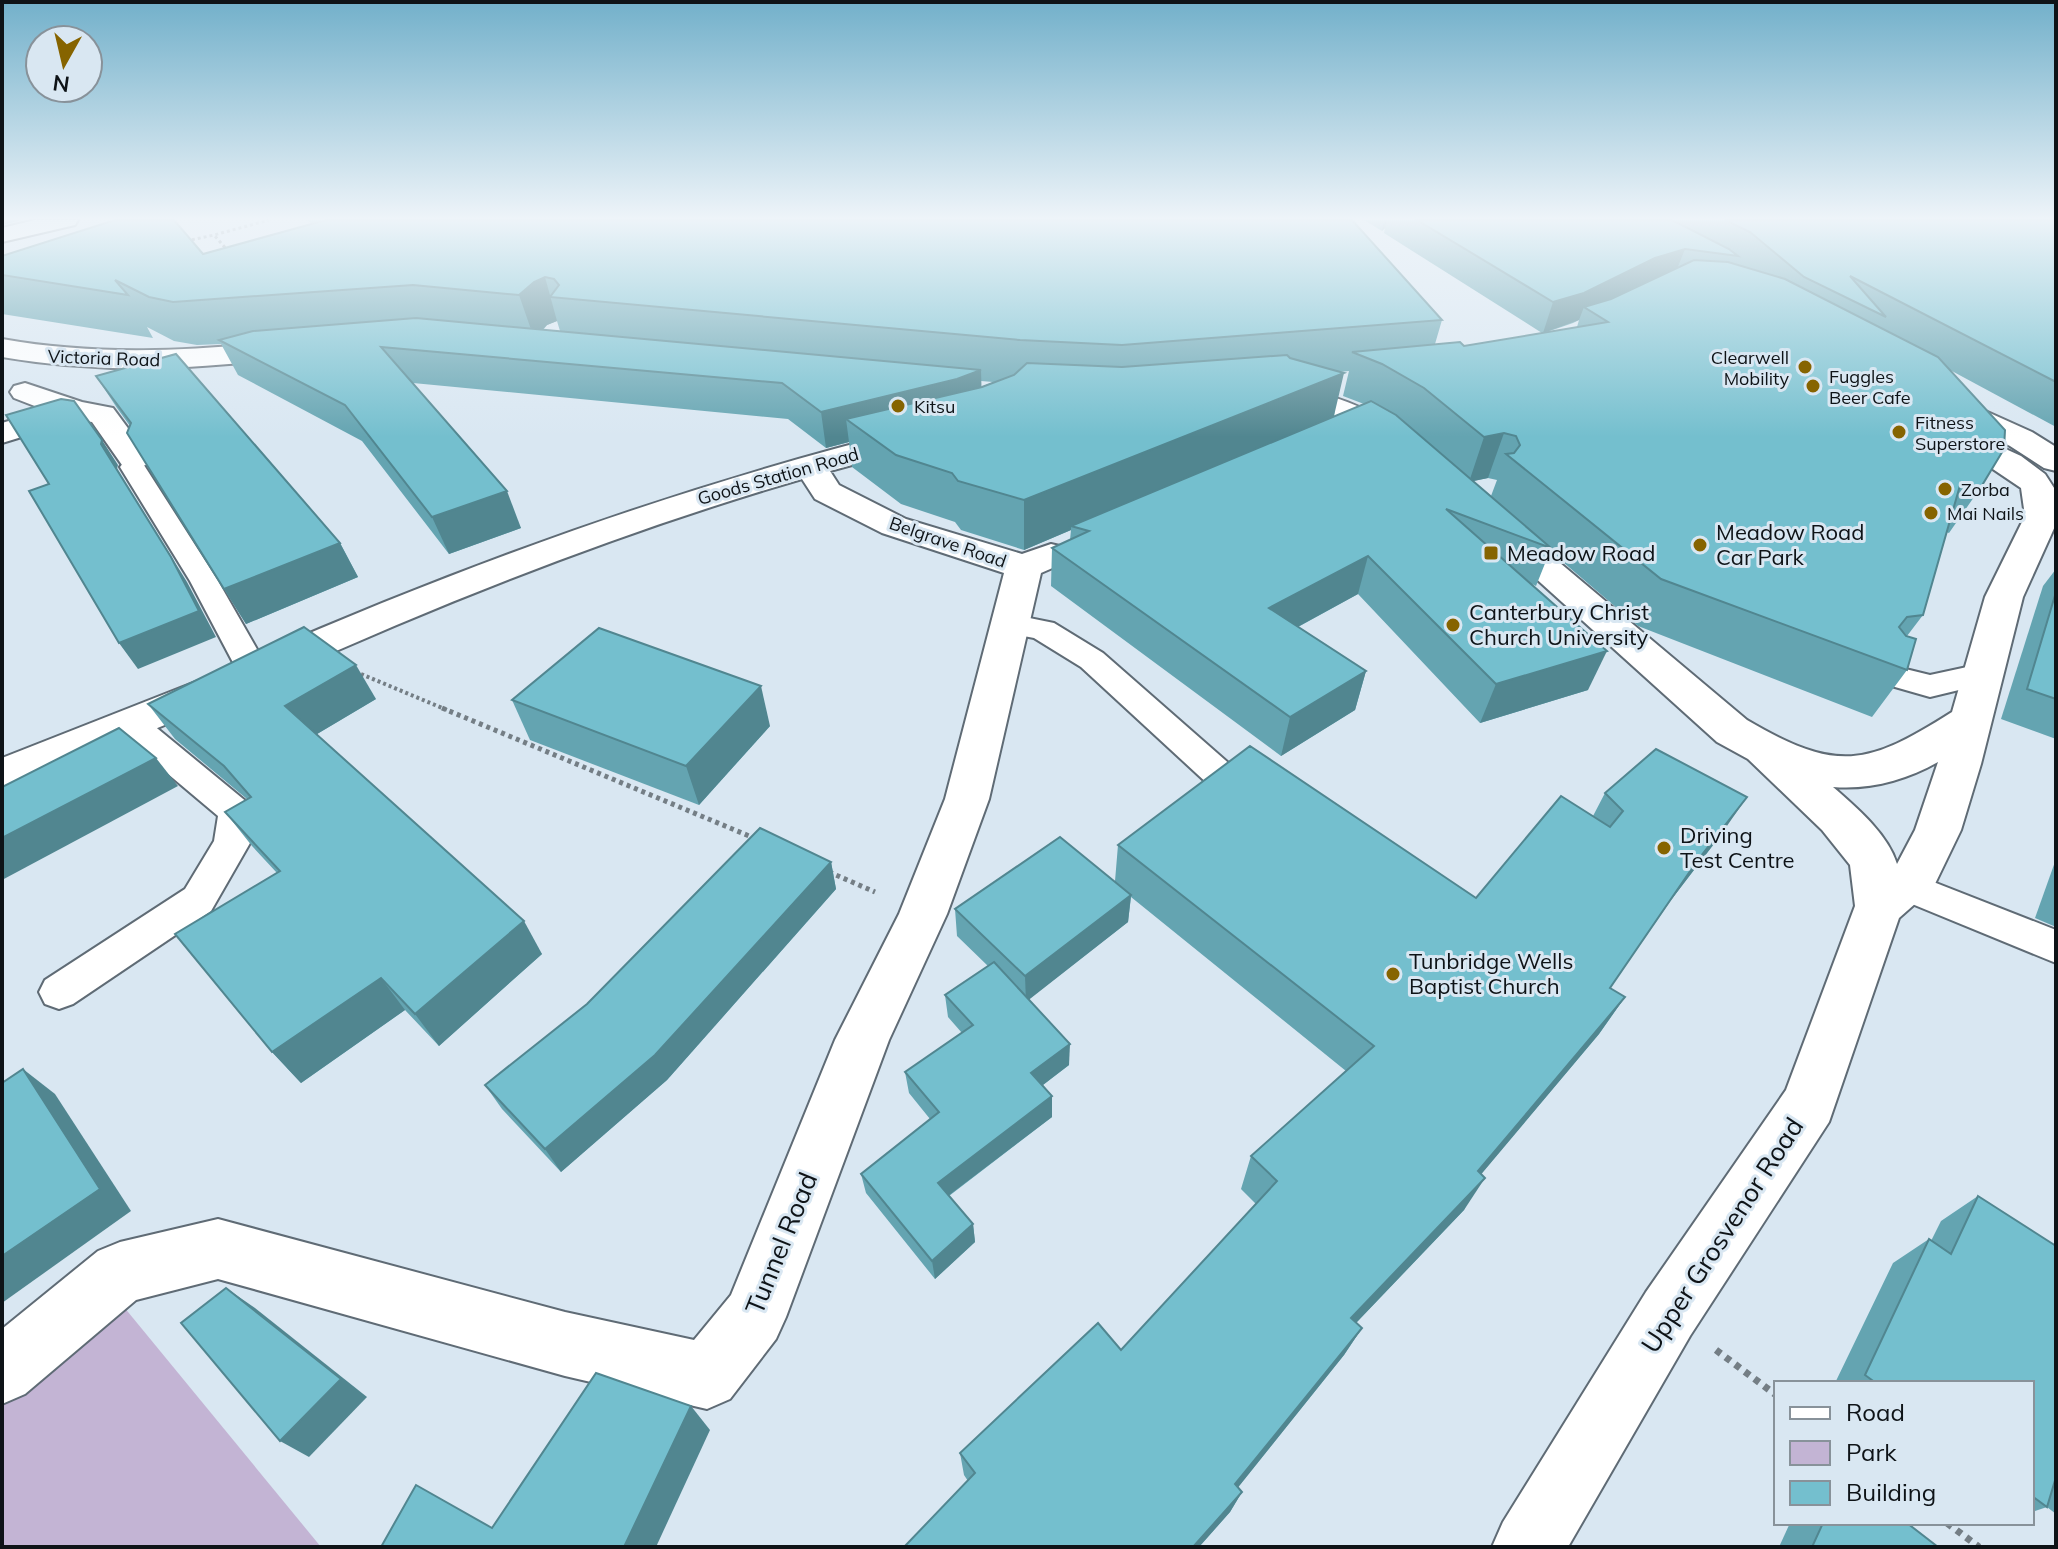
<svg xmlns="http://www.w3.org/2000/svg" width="2058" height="1549" viewBox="0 0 2058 1549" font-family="Mulish,sans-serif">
<rect width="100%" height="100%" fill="#d9e7f2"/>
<path fill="#c3b4d4" d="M119,1301L321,1547H2V1401Z"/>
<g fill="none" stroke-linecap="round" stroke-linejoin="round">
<defs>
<g id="service">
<path d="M133,459L142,462L218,581L270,672L265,679L254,682L243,679L238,672L190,581L120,467L124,462Z"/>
<path d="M1010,614L1054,623L1103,653L1233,767L1238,776L1233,785L1221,788L1209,785L1081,667L1034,638L999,631L995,624L999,617Z"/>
<path d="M1885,664L1930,675L1981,664L1992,668L1997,675L1992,682L1930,697L1874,681L1869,674L1874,667Z"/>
<path d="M129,712L141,715L248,803L254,812L250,843L211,911L73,1004L59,1009L45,1004L39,992L45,980L185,889L214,841L218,816L117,731L113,723L117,715Z"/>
<path d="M1908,872L2056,930V963L1895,897L1889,887L1895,877Z"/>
</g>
<g id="minor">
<path d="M25,383L82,402L113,408L150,458L146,465L134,468L122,465L92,422L77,420L2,443V423L45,410L14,398L10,392L14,386Z"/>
<path d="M907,430L918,433L923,440L918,447L830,471L839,485L906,519L1022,554L1051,544L1064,547L1069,555L1064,563L1041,573L989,799L947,914L889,1040L786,1317L776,1339L730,1399L707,1409L565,1376L218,1279L136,1300L25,1394L2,1404V1329L98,1251L120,1242L218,1219L565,1312L694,1340L731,1295L835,1040L899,914L945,799L1004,573L882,533L815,499L802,479C624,531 451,599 282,675L268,679L254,675L248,666L254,657C466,564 683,486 907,430Z"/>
<path d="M208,677L223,681L229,691L223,701L2,792V758Z"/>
</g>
<g id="tertiary">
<path d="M35,220H78L75,225L2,242V228Z"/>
<path d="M2,339C97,356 190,351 286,341L296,344L300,350L296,356C274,362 251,362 229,364C152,371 78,370 2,357Z"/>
<path d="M1278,385C1329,391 1369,408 1412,436L1417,443L1412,450C1390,455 1375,440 1356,428C1327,411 1299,408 1267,400L1263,394L1267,388Z"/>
<path d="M1952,396L2032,432L2056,447V471L2044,468L2010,446L1941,412L1937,405L1941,398Z"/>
<path d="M1986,440L2021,456L2045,474L2056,491V524L2023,597L1981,764L1961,830L1933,888L1899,918L1829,1122L1690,1336L1568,1547H1492L1503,1522L1646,1292L1786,1090L1855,906L1850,865L1822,830L1748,759L1717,742L1480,528L1486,521L1498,517L1510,521L1747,720C1837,773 1867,766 1952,712L1985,597L2022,522L2024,509L2021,488L1975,457L1970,450L1975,443ZM1938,762L1915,830L1897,864C1888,834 1856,807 1833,787C1870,790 1906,780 1938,762Z"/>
</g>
</defs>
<use href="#service" stroke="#5f6b75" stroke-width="4"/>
<use href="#minor" stroke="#5f6b75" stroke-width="4"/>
<use href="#tertiary" stroke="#5f6b75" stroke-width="4"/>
<g stroke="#747e85" stroke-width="3" stroke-dasharray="3 3" stroke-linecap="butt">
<path d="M186,241L214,235"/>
<path d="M229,252L214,235L269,220"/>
</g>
<path stroke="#747e85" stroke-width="4" stroke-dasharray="3 3" stroke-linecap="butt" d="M361,674L447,710"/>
<g stroke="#747e85" stroke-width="5" stroke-dasharray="4 4" stroke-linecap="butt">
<path d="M442,708L754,838"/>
<path d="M829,872L875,892"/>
</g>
<g stroke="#747e85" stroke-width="7" stroke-dasharray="6 6" stroke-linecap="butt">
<path d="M1716,1350L1776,1395"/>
<path d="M1947,1523L1979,1547"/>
</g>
<use href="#service" fill="#fff" fill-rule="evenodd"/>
<use href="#minor" fill="#fff" fill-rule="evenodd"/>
<use href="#tertiary" fill="#fff" fill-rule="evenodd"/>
</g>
<g fill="#64a4b1" fill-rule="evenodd">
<path d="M307,220H1352L1442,320L1435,344L1464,346L1542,333L1384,233L1385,228L1382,231L1364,220H2056V427L1950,370L1981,487L1949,533L1946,532L1923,615L1907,636V670L1872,717L1638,626L1550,551L1536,586L1532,584L1588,690L1480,723L1358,594L1298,627L1366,671L1355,710L1281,756L1051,586L1052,548L1070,540L1071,530L1024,550L961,530L955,522L901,504L852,467L849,442L826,448L788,419L413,383L521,528L449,554L362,441L238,375L221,344L197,345L174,341L147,327L153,338L2,314V256L203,254L312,224ZM1579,320L1577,327L1547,332L1573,323ZM557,321L560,331L543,330L547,325ZM1349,371L1343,396L1364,404L1334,416L1339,372ZM981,381L993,382L981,387ZM1488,478L1497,480L1491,496L1473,481Z"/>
<path d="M96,376L340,543L358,577L246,624L224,589L130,426L117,408Z"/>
<path d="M2056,569V739L2001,719L2043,586Z"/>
<path d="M376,699L317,734L542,954L439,1046L405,1010L301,1083L272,1052L277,873L252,846L225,812L247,799L175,739L148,704Z"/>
<path d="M512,700L770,726L699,805L530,740Z"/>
<path d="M1605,793L1720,836L1671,900L1610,988L1625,997L1599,1034L1481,1174L1464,1210L1356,1323L1362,1328L1344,1355L1238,1487L1242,1492L1230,1512L1199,1547H904L968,1481L964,1475L960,1453L1121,1350L1256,1204L1241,1189L1251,1156L1346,1071L1131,897L1128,922L1029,999L1069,1065L1043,1085L1052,1096V1117L949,1196L973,1224L975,1242L935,1279L866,1193L861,1174L930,1119L909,1093L905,1072L962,1033L948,1017L945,995L988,966L957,936L955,909L1115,881L1118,845L1476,898L1593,816Z"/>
<path d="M2056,859V927L2035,918Z"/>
<path d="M831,862L836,889L667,1080L561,1172L502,1109L485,1085L587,1004Z"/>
<path d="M1978,1196L2056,1246V1514L2047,1507L2032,1512V1383H1835L1893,1263L1929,1239L1931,1241L1941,1221Z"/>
<path d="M1790,1523H1907L1938,1547H1779Z"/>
</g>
<g fill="#518690">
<path d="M2,220H22L2,225Z"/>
<path d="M1384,220H1387L1385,228L1382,231Z"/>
<path d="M1685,249L1673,279L1584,307L1579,320L1543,333L1553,302L1655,258Z"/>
<path d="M545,277L557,321L547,325L534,338L519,295L534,282Z"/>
<path d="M981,370L982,405L846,419L849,442L826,448L821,412Z"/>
<path d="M1344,373L1333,420L1071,526V530L1024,550V500Z"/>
<path d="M1504,433L1488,478L1469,482L1484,437Z"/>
<path d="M102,440L118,465L117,469L187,582L216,637L138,669L119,643L101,444Z"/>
<path d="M507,491L521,528L449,554L432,517Z"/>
<path d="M340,543L358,577L246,624L224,589Z"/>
<path d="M1368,556L1358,594L1261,647L1269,608Z"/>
<path d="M1607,651L1588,690L1480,723L1496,684Z"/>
<path d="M356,665L376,699L307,740L285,706Z"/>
<path d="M1366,671L1355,710L1281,756L1290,717Z"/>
<path d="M761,686L770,726L699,805L686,766Z"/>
<path d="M156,758L178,786L2,880V838Z"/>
<path d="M1747,797L1720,836L1671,900L1697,861Z"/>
<path d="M831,862L836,889L667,1080L561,1172L545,1149Z"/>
<path d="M1131,895L1128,922L1026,1002L1025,976Z"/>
<path d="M524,921L542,954L439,1046L415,1014Z"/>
<path d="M381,978L405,1010L301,1083L272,1052Z"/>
<path d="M1625,997L1599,1034L1457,1203L1478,1171Z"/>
<path d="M1070,1044L1069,1065L1031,1094V1073Z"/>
<path d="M23,1069L55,1094L131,1211L2,1303V1256Z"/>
<path d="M1052,1096V1117L940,1202L938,1183Z"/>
<path d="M1485,1178L1464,1210L1334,1346L1351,1318Z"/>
<path d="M973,1224L975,1242L935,1279L932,1261Z"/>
<path d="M226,1288L255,1308L367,1397L309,1457L280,1441Z"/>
<path d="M1362,1328L1344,1355L1224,1505L1235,1484Z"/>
<path d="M691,1406L710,1430L656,1547H624Z"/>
<path d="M1242,1492L1230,1512L1199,1547H1193Z"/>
</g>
<g fill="#74bfce" stroke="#518690" stroke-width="2">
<path d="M115,220H174L203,254L326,220H1352L1442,320L1122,345L1020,340L550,297L559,285L554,279L545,277L534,282L519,295L413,285L173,302L149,297L115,280L128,295L2,275V256Z"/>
<path d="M1417,220H1672L1729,249L1738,256L1685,249L1655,258L1584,293L1553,302Z"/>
<path d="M1725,220H2056V382L1850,276L1886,317L1804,277L1750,232Z"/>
<path d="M1694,260L1728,262L1785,279L1938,357L2005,430L2004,449L1981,487L1961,482L1923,615L1907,617L1899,627L1906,636L1916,639L1907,670L1661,579L1506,454L1514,453L1520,445L1516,436L1504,433L1484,437L1424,388L1382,364L1352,352L1460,342L1464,346L1608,322L1584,307L1611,299Z"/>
<path d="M416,318L981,370L957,379L821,412L782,383L381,347L507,491L432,517L345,405L219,340L253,331Z"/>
<path d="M176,354L340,543L224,589L127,433L131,423L96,376Z"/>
<path d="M1287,355L1290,358L1344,373L1024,500L958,481L952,473L896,455L846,419L982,387L1014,375L1027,363L1122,367Z"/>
<path d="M61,399L74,401L102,440L101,444L171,557L199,611L119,643L29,491L49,484L6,415Z"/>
<path d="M1371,401L1396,415L1551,548L1446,509L1607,651L1496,684L1368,556L1269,608L1366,671L1290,717L1052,548L1089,531L1071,526Z"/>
<path d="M2056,592V699L2027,689Z"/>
<path d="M304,627L356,665L285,706L524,921L415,1014L381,978L272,1052L175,934L280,871L225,812L251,797L224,766L148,704Z"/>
<path d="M599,628L761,686L686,766L512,700Z"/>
<path d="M119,728L156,758L2,838V787Z"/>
<path d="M1250,746L1476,898L1561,796L1610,827L1623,811L1605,793L1656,749L1747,797L1697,861L1610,988L1625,997L1478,1171L1485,1178L1351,1318L1362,1328L1235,1484L1242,1492L1193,1547H904L975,1473L960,1453L1098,1323L1121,1350L1277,1181L1251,1156L1374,1046L1118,845Z"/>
<path d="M760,828L831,862L655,1055L545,1149L485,1085L587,1004Z"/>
<path d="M1060,837L1131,895L1025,976L955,909Z"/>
<path d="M994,962L1070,1044L1031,1073L1052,1096L938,1183L973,1224L932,1261L861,1174L939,1112L905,1072L973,1025L945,995Z"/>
<path d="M23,1069L100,1189L2,1256V1083Z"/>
<path d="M1978,1196L2056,1246V1477L2047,1507L2032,1496V1383H1876L1865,1375L1929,1239L1951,1254Z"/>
<path d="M226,1288L341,1379L280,1441L181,1323Z"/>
<path d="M596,1373L691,1406L624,1547H381L416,1485L492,1528Z"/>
<path d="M1823,1523H1907L1938,1547H1812Z"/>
</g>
<linearGradient id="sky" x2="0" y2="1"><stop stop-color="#72b0ca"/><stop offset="0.5" stop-color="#eef4f9"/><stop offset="1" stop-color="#eef4f9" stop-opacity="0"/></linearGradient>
<rect width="2058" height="437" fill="url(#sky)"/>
<g fill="#866400" stroke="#d9e7f2" stroke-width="3">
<circle cx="1805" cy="367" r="8"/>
<circle cx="1813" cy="386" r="8"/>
<circle cx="898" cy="406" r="8"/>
<circle cx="1899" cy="432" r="8"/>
<circle cx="1945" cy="489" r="8"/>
<circle cx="1931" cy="513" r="8"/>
<circle cx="1700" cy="545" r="8"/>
<rect x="1483" y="545" width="16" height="16" rx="4"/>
<circle cx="1453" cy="625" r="8"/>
<circle cx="1664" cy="848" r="8"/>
<circle cx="1393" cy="974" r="8"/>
</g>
<g text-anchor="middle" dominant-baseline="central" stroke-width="6" stroke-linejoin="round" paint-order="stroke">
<g font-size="18" fill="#0e1317" stroke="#d9e7f2" text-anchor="start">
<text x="1789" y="357" text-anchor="end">Clearwell<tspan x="1789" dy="21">Mobility</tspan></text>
<text x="1829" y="376">Fuggles<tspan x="1829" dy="21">Beer Cafe</tspan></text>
<text x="914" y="406">Kitsu</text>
<text x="1915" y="422">Fitness<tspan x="1915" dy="21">Superstore</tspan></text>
<text x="1961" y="489">Zorba</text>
<text x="1947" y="513">Mai Nails</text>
</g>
<g font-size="18" fill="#0e1317" stroke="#d9e7f2">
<text transform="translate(104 358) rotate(2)">Victoria Road</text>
<text transform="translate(778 476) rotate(-16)">Goods Station Road</text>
<text transform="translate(948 542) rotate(19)">Belgrave Road</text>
</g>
<g font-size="22" fill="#0e1317" stroke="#d9e7f2" text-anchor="start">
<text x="1716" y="532">Meadow Road<tspan x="1716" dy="25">Car Park</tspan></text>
<text x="1507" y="553">Meadow Road</text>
<text x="1469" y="612">Canterbury Christ<tspan x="1469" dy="25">Church University</tspan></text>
<text x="1680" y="835">Driving<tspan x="1680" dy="25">Test Centre</tspan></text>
<text x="1409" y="961">Tunbridge Wells<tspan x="1409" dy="25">Baptist Church</tspan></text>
</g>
<g font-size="26" fill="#0e1317" stroke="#d9e7f2">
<text transform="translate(1722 1235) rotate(-57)">Upper Grosvenor Road</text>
<text transform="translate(781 1243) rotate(-68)">Tunnel Road</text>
</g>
</g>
<rect width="2058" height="1549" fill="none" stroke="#0e1317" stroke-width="8"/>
<rect x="1774" y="1381" width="260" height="144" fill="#d9e7f2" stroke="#88929a" stroke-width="2"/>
<rect x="1790" y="1407" width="40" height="12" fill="#ffffff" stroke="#88929a" stroke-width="2"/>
<text x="1846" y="1421" font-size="24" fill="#0e1317">Road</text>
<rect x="1790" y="1441" width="40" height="24" fill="#c3b4d4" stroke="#88929a" stroke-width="2"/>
<text x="1846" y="1461" font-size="24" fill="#0e1317">Park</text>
<rect x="1790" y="1481" width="40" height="24" fill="#74bfce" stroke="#88929a" stroke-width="2"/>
<text x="1846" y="1501" font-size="24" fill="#0e1317">Building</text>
<g transform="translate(64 64) rotate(188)"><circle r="38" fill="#d9e7f2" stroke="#88929a" stroke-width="2"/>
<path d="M0-6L14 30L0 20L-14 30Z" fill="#866400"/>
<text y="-12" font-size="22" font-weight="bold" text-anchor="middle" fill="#0e1317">N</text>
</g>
</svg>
